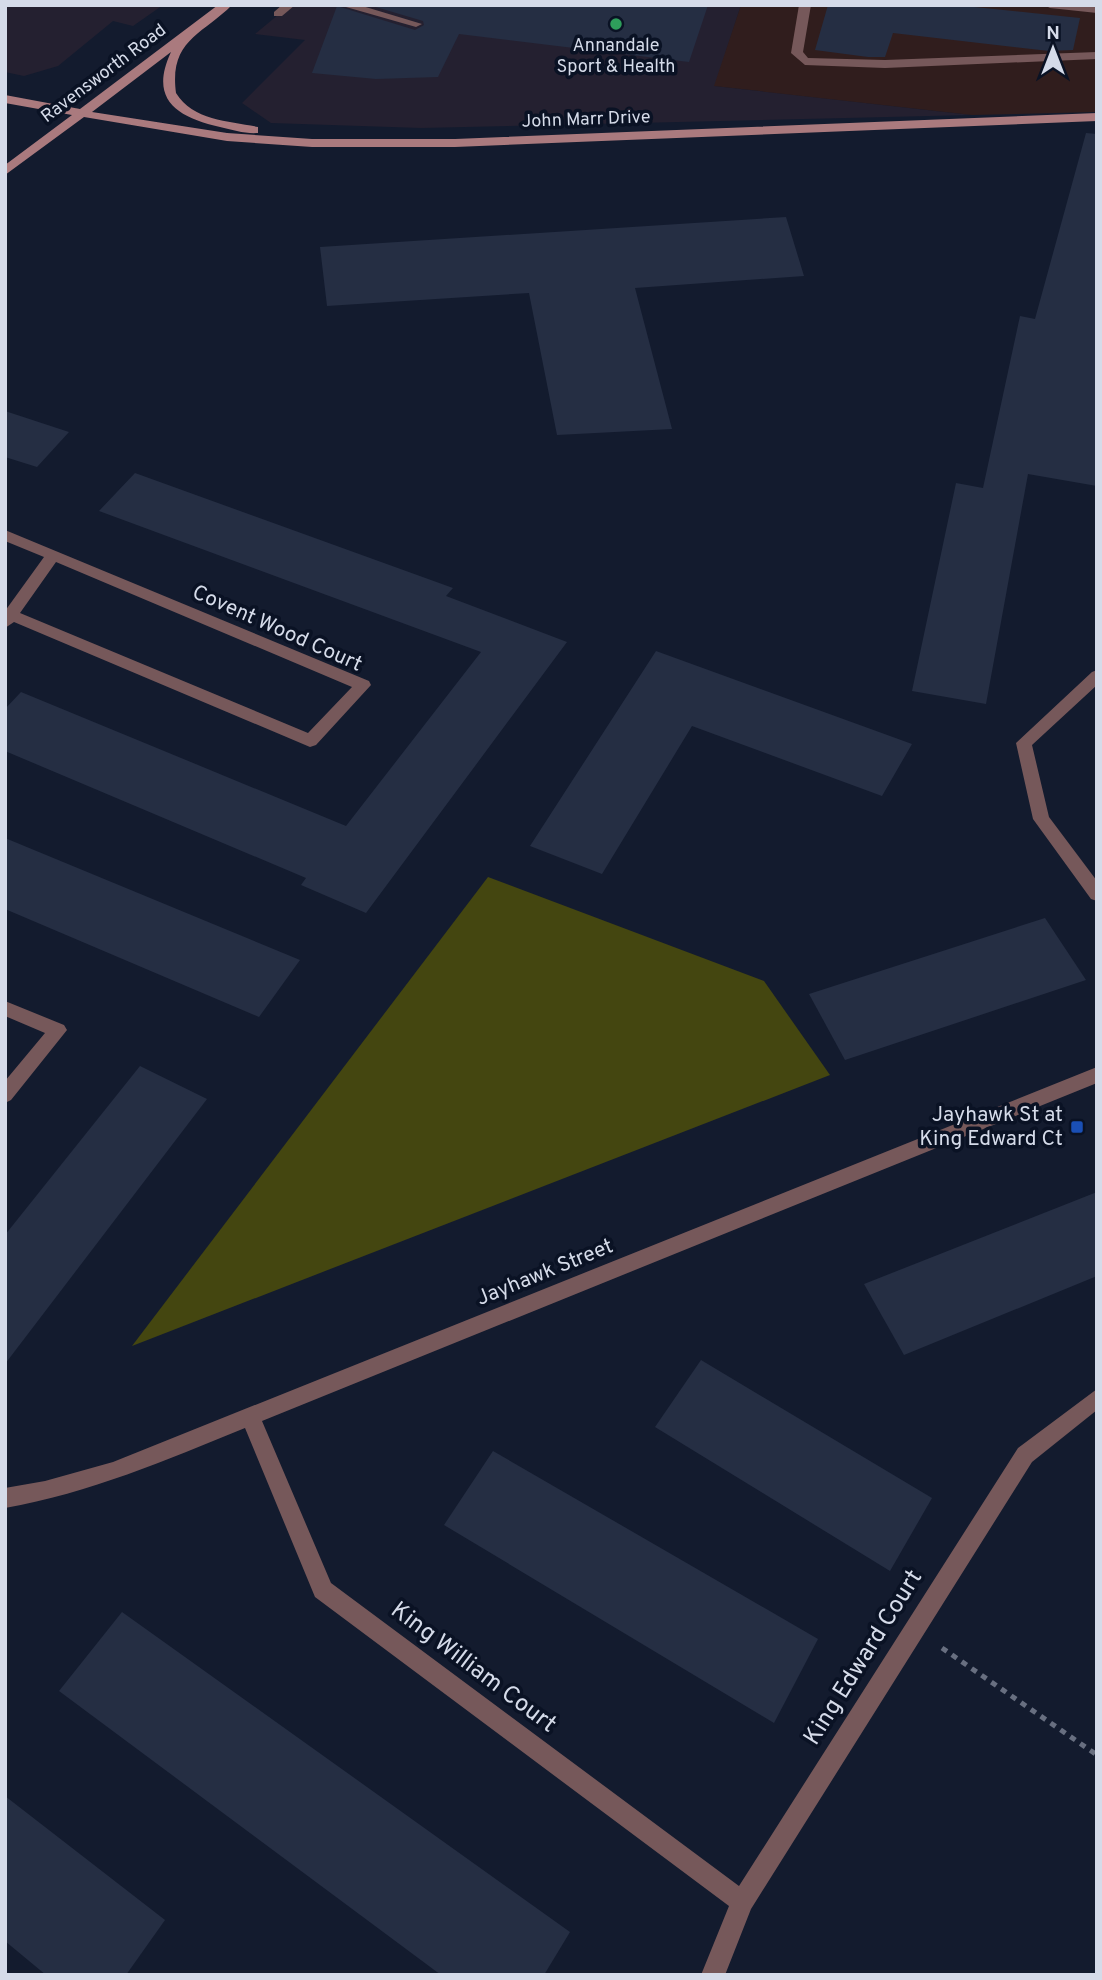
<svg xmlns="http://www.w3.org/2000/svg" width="1102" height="1980" viewBox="0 0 1102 1980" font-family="Overpass,sans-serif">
<rect width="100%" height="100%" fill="#131b2e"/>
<g fill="#242030">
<path d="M5,5H163L133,26L113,21L58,66L24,76L5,72Z"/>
<path d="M290,5H741L715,86L972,115L421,128L271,123L242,103L305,40L255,34Z"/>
</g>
<path fill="#301d1d" d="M741,5H1097V112L972,115L714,86Z"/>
<path fill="#444610" d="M488,877L764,981L830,1075L132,1346Z"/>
<g fill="#252e43">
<path d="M369,5H708L689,62L459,34L438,77L376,79L312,73L337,6L415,30L424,25L423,21Z"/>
<path d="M828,5H955L1080,18L1073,50L1049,51L893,33L885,57H868L815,50Z"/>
<path d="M1086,133L1097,134V486L1028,474L986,704L912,691L956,483L983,488L1020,316L1035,319Z"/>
<path d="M786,217L804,276L635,288L672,429L557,435L529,293L327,306L320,247Z"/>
<path d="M5,411L69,432L37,467L5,457Z"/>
<path d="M135,473L453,588L446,596L567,642L366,913L301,885L306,878L5,751V709L21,692L346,826L481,652L99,511Z"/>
<path d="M656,651L912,744L882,796L692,726L602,874L530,846Z"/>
<path d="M5,838L300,960L259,1017L5,909Z"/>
<path d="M1045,918L1086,980L845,1060L809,994Z"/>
<path d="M140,1066L207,1099L5,1364V1235Z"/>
<path d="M1097,1192V1276L904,1355L864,1284Z"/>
<path d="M701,1360L932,1498L890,1571L655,1427Z"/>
<path d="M493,1451L818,1639L774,1723L444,1525Z"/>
<path d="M122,1612L570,1932L544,1975H441L59,1691Z"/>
<path d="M5,1796L165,1920L126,1975H46L5,1941Z"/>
</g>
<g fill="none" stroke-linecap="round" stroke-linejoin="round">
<path stroke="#686f80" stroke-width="5" stroke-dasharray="6 6" stroke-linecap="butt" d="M942,1648L1097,1755"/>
<g fill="#76585a" fill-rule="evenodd">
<path d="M282,5H295L282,16H274V12Z"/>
<path d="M339,5H359L422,24L416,27Z"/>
<path d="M799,5H811L803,52L808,58L885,60L1097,52V59L885,68L805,65L791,53Z"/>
<path d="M1044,5L1097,7V13L1050,8Z"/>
</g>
<g fill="#76585a" fill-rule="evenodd">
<path d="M5,530L369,681L371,685L316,745L310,747L14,622L5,628V611L44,557L5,541ZM56,562L352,687L308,733L20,613Z"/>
<path d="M1097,670V685L1032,745L1049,817L1097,881V901L1091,899L1033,819L1016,743L1092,672Z"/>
<path d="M5,1001L64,1025L67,1030L11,1100L5,1103V1081L45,1033L5,1016Z"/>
<path d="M1097,1067V1083L262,1421L331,1583L739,1886L1018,1448L1097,1389V1410L1032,1462L751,1909L725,1975H701L729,1906L315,1597L245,1428C166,1460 90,1493 5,1508V1488L45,1481L113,1462Z"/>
</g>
<path fill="#aa7a7e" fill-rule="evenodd" d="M218,5H232C202,35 169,40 176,93C193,121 230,121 258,127V133C246,134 232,130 220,127C176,117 149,99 171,52L92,112L227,133L312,139H455L1097,113V121L455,147H312L227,141L84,117L5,175V165L72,115L5,103V95L80,109Z"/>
</g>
<circle fill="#2e9e5b" stroke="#0a1224" stroke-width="2.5" cx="616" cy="24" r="7"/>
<rect fill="#1a4fb4" stroke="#0a1224" stroke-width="2.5" x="1070" y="1120" width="14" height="14" rx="3.5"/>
<g text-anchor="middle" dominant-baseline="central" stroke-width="7" stroke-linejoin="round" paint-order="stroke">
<g font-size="18" fill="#d5dbe9" stroke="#0a1224">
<text x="616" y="46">Annandale<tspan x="616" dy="21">Sport &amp; Health</tspan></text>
</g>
<g font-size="18" fill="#d5dbe9" stroke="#0a1224">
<text transform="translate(104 74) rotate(-37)">Ravensworth Road</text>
<text transform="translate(586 120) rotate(-2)">John Marr Drive</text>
</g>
<g font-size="21" fill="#d5dbe9" stroke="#0a1224">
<text transform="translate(277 629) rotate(24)">Covent Wood Court</text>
<text transform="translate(545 1273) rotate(-22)">Jayhawk Street</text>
</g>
<g font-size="21" fill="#d5dbe9" stroke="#0a1224" text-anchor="end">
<text x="1063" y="1115">Jayhawk St at<tspan x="1063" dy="24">King Edward Ct</tspan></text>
</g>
<g font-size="24" fill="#d5dbe9" stroke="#0a1224">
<text transform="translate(864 1658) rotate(-58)">King Edward Court</text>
<text transform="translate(473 1668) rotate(37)">King William Court</text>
</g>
</g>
<rect width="1102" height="1980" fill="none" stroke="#d5dbe9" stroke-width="14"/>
<g transform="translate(1053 49)" stroke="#0a1224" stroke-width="5" paint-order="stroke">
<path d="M0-5L12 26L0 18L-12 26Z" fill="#d5dbe9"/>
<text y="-10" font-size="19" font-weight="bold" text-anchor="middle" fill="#d5dbe9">N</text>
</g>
</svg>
